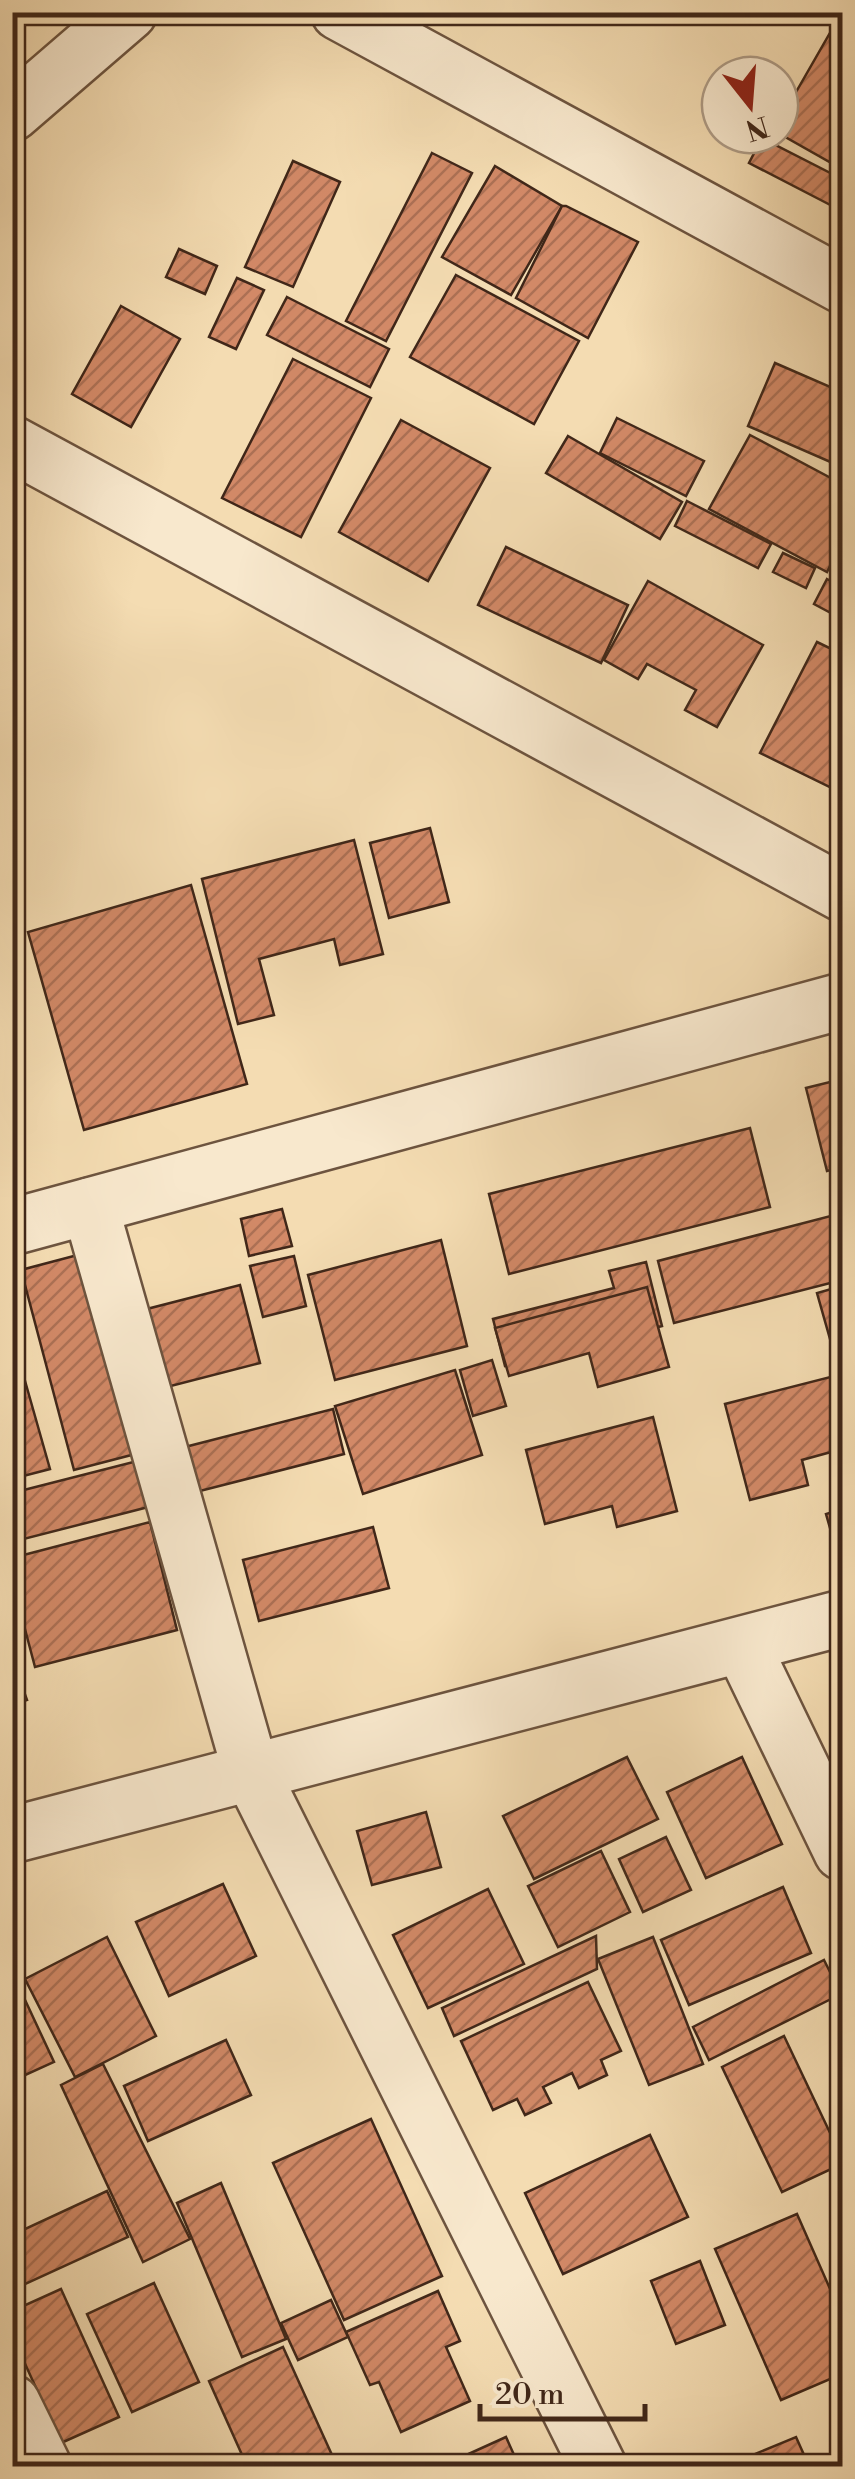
<svg xmlns="http://www.w3.org/2000/svg" width="855" height="2479" viewBox="0 0 855 2479" font-family="'Libre Bodoni',serif">
<defs>
<pattern id="building-hatch" width="6" height="6" patternUnits="userSpaceOnUse" patternTransform="scale(2.5)"><rect width="6" height="6" fill="#d28967"/><path d="M-1 1l2-2M0 6l6-6M5 7l2-2" fill="none" stroke="#ac7054"/></pattern>
</defs>
<rect width="100%" height="100%" fill="#f4dcb2"/>
<filter id="stains"><feTurbulence type="fractalNoise" baseFrequency=".002" numOctaves="4"/><feColorMatrix values="0 0 0 0 .2 0 0 0 0 .09 0 0 0 0 .02 0 0 0 .5 -.17"/></filter>
<radialGradient id="worn" r=".72"><stop offset=".6" stop-color="#630" stop-opacity="0"/><stop offset="1" stop-color="#630" stop-opacity=".3"/></radialGradient>
<g fill="url(#building-hatch)" stroke="#402719" stroke-width="2.5">
<path d="M842,12V169L780,134V120Z"/>
<path d="M762,138L842,179V211L749,163Z"/>
<path d="M432,153L472,173L386,341L346,321Z"/>
<path d="M293,161L340,182L293,287L245,267Z"/>
<path d="M495,166L562,206L511,295L442,257Z"/>
<path d="M562,206H566L638,242L588,338L516,298Z"/>
<path d="M179,249L217,266L205,294L166,277Z"/>
<path d="M456,275L579,341L534,424L410,357Z"/>
<path d="M237,278L264,290L236,349L209,337Z"/>
<path d="M287,297L389,349L370,387L267,335Z"/>
<path d="M121,306L180,339L131,427L72,394Z"/>
<path d="M293,359L371,398L301,537L222,498Z"/>
<path d="M775,363L842,392V467L748,426Z"/>
<path d="M617,418L704,461L686,496L600,453Z"/>
<path d="M401,420L490,468L428,581L339,532Z"/>
<path d="M750,435L842,484V542L827,572L709,509Z"/>
<path d="M568,436L682,502L660,539L546,473Z"/>
<path d="M687,501L771,544L758,568L675,526Z"/>
<path d="M506,547L628,605L601,663L478,605Z"/>
<path d="M783,553L815,568L806,588L773,572Z"/>
<path d="M827,579L842,587V619L814,604Z"/>
<path d="M648,581L763,645L717,727L685,710L696,690L647,664L638,679L604,660Z"/>
<path d="M817,642L842,654V778L836,790L760,753Z"/>
<path d="M430,828L449,902L389,918L370,843Z"/>
<path d="M354,840L383,954L340,965L334,939L259,959L274,1015L238,1024L202,879Z"/>
<path d="M191,885L247,1084L84,1130L28,932Z"/>
<path d="M842,1079V1167L827,1171L806,1088Z"/>
<path d="M750,1128L770,1207L509,1274L489,1194Z"/>
<path d="M282,1209L292,1246L249,1256L241,1219Z"/>
<path d="M842,1213V1280L674,1323L658,1261Z"/>
<path d="M441,1240L467,1346L335,1380L308,1275Z"/>
<path d="M85,1253L139,1453L74,1470L21,1270Z"/>
<path d="M294,1256L306,1306L263,1317L250,1266Z"/>
<path d="M646,1262L662,1326L505,1366L493,1319L614,1288L609,1271Z"/>
<path d="M240,1285L260,1363L163,1388L143,1310Z"/>
<path d="M842,1286V1336L830,1339L817,1293Z"/>
<path d="M647,1287L669,1367L598,1387L589,1353L509,1376L495,1328Z"/>
<path d="M12,1335L50,1469L12,1479Z"/>
<path d="M492,1360L506,1406L473,1416L460,1370Z"/>
<path d="M455,1370L482,1455L363,1494L335,1406Z"/>
<path d="M842,1374V1449L802,1460L808,1485L750,1500L725,1404Z"/>
<path d="M333,1409L344,1454L196,1492L185,1447Z"/>
<path d="M653,1417L677,1511L617,1527L612,1506L545,1524L526,1450Z"/>
<path d="M149,1458L160,1504L12,1542V1493Z"/>
<path d="M842,1509V1539L834,1542L826,1514Z"/>
<path d="M150,1522L177,1630L35,1667L12,1580V1558Z"/>
<path d="M373,1527L389,1588L259,1621L243,1560Z"/>
<path d="M12,1658L27,1700L12,1705Z"/>
<path d="M627,1757L658,1819L534,1879L503,1816Z"/>
<path d="M742,1757L782,1844L706,1878L667,1792Z"/>
<path d="M426,1812L441,1867L372,1885L357,1831Z"/>
<path d="M666,1837L691,1890L643,1912L619,1859Z"/>
<path d="M601,1851L630,1912L558,1947L528,1886Z"/>
<path d="M223,1884L256,1956L169,1996L136,1922Z"/>
<path d="M783,1887L811,1953L689,2005L661,1940Z"/>
<path d="M488,1889L524,1964L428,2008L393,1935Z"/>
<path d="M596,1936L597,1969L454,2036L442,2008Z"/>
<path d="M107,1937L156,2036L75,2077L25,1979Z"/>
<path d="M653,1937L703,2064L649,2085L598,1959Z"/>
<path d="M824,1960L841,1994L709,2060L693,2027Z"/>
<path d="M12,1972L54,2062L12,2081Z"/>
<path d="M588,1982L621,2051L601,2060L607,2075L579,2088L572,2073L543,2087L551,2103L525,2115L517,2099L493,2110L461,2041Z"/>
<path d="M784,2036L842,2158V2164L782,2192L722,2067Z"/>
<path d="M226,2040L251,2095L148,2141L124,2086Z"/>
<path d="M103,2064L190,2239L143,2262L61,2085Z"/>
<path d="M371,2119L442,2276L344,2320L273,2163Z"/>
<path d="M650,2135L688,2217L563,2274L525,2193Z"/>
<path d="M221,2183L286,2339L242,2357L177,2203Z"/>
<path d="M107,2191L128,2237L12,2290V2235Z"/>
<path d="M797,2214L842,2316V2374L781,2400L715,2249Z"/>
<path d="M700,2261L725,2325L676,2344L651,2281Z"/>
<path d="M154,2283L199,2382L132,2412L87,2314Z"/>
<path d="M61,2289L119,2417L61,2443L12,2335V2311Z"/>
<path d="M438,2291L460,2341L446,2347L470,2401L401,2432L379,2382L370,2385L346,2332Z"/>
<path d="M331,2300L348,2337L298,2360L281,2323Z"/>
<path d="M283,2347L337,2466H247L209,2381Z"/>
<path d="M506,2437L519,2466H442Z"/>
<path d="M796,2437L809,2466H726Z"/>
</g>
<g fill="none" stroke-linecap="round" stroke-linejoin="round">
<defs>
<g id="minor">
<path d="M339,12L842,285"/>
<path d="M12,113L129,12"/>
<path d="M12,444L842,893"/>
<path d="M90,1206L251,1772L598,2466"/>
<path d="M12,1227L842,1001"/>
<path d="M742,1645L842,1852"/>
<path d="M12,2403L43,2466"/>
</g>
<path id="tertiary" d="M12,1835L842,1618"/>
</defs>
<use href="#minor" stroke="#6d543f" stroke-width="60"/>
<use href="#tertiary" stroke="#6d543f" stroke-width="60"/>
<use href="#minor" stroke="#f8e8cd" stroke-width="55"/>
<use href="#tertiary" stroke="#f8e8cd" stroke-width="55"/>
</g>
<rect width="855" height="2479" fill="none" stroke="#f4dcb2" stroke-width="50"/>
<rect x="15" y="15" width="825" height="2449" fill="none" stroke="#402719" stroke-width="5"/>
<rect x="25" y="25" width="805" height="2429" fill="none" stroke="#402719" stroke-width="2.5"/>
<g transform="translate(750 105) rotate(163)"><circle r="48" fill="#f8e8cd" stroke="#ae9b85" stroke-width="2.5"/>
<path d="M0-8L18 38L0 25L-18 38Z" fill="#8f2418"/>
<text y="-15" font-size="28" font-weight="bold" text-anchor="middle" fill="#402719">N</text>
</g>
<path d="M480 2404v15h165v-15" fill="none" stroke="#402719" stroke-width="5"/>
<text x="495" y="2404" font-size="30" fill="#402719" stroke="#f8e8cd" stroke-width="8" paint-order="stroke">20 m</text>
<rect width="100%" height="100%" filter="url(#stains)"/>
<rect width="100%" height="100%" fill="url(#worn)"/>
</svg>
